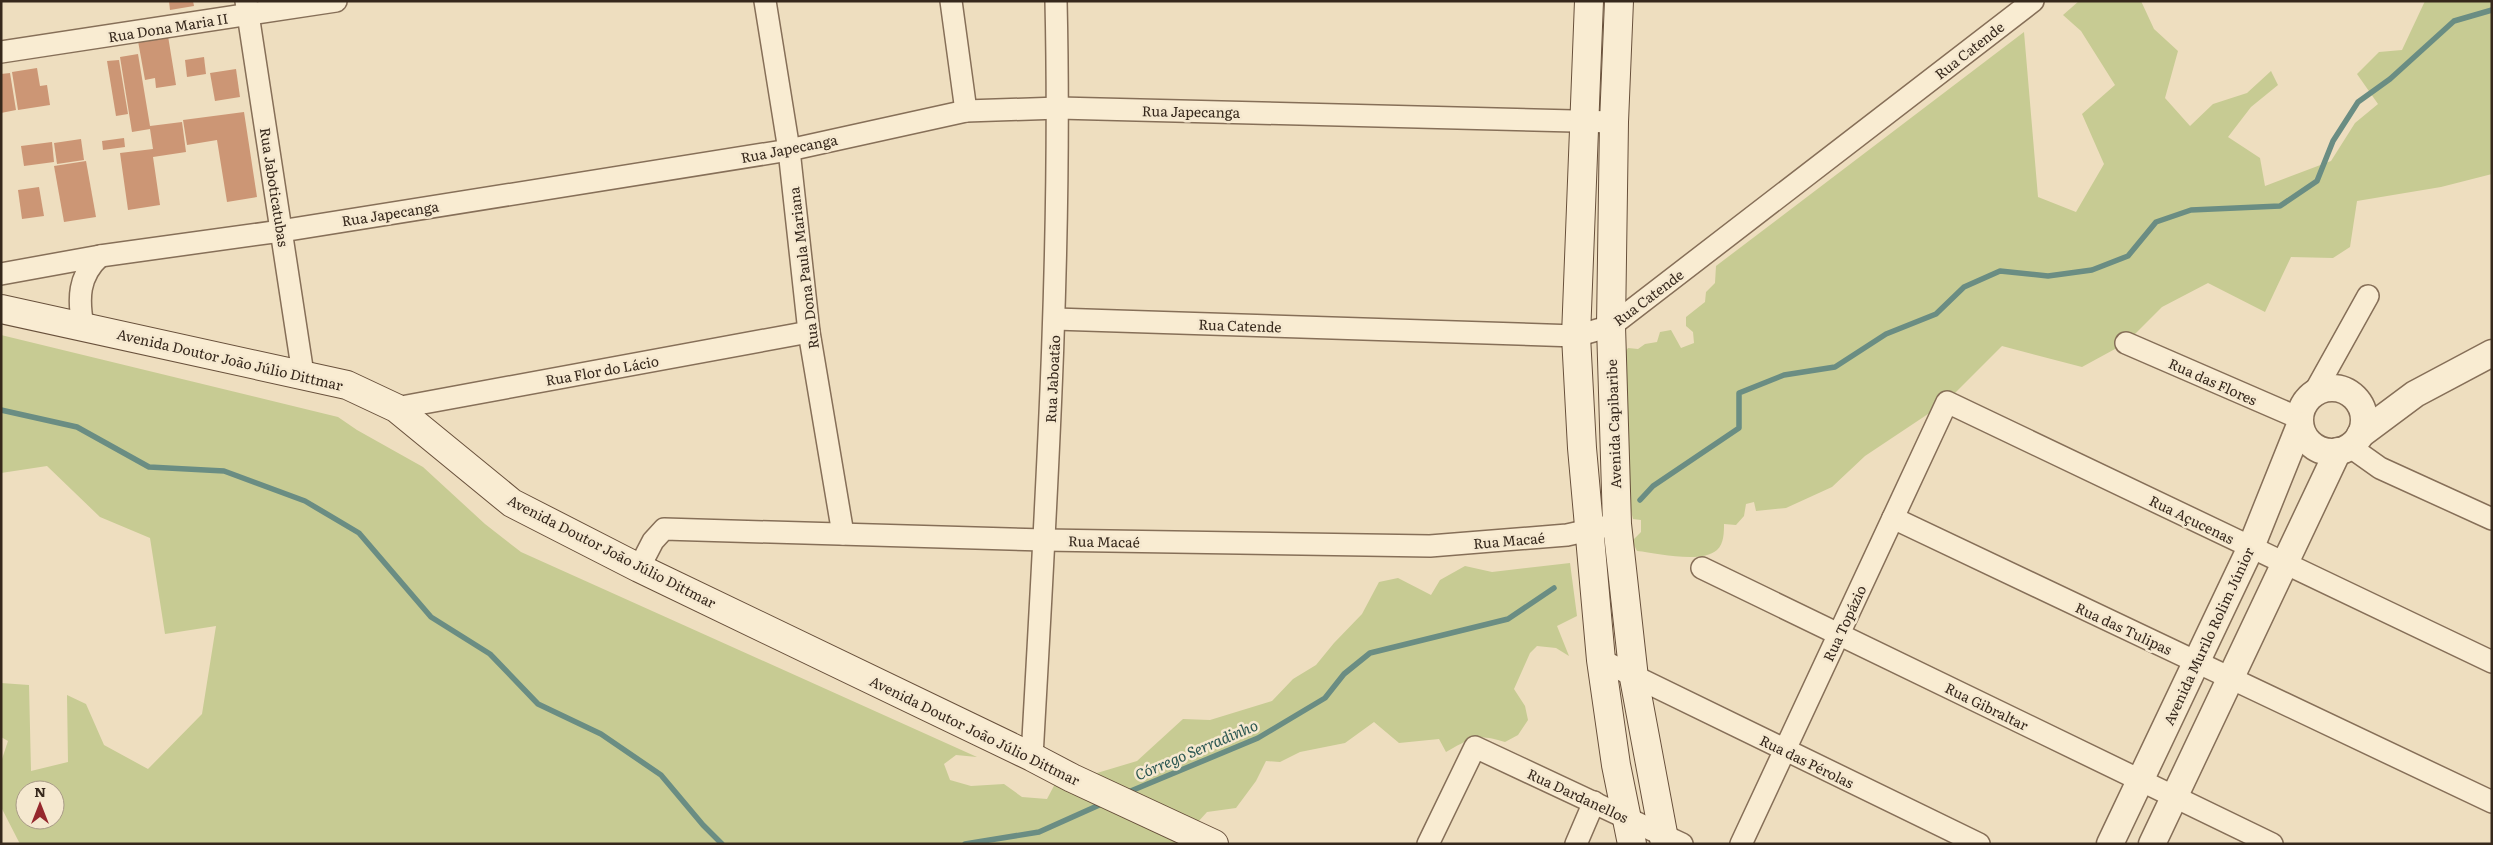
<svg xmlns="http://www.w3.org/2000/svg" width="2493" height="845" viewBox="0 0 2493 845" font-family="Literata,serif">
<rect width="100%" height="100%" fill="#eedebf"/>
<g fill="#c7cb93" fill-rule="evenodd">
<path d="M2079,1H2141L2154,29L2178,51L2165,98L2190,126L2213,104L2247,93L2271,71L2278,85L2251,107L2228,137L2260,158L2265,186L2331,161L2355,123L2378,104L2357,74L2379,52L2402,50L2425,1H2492V174L2441,187L2357,201L2350,247L2333,258L2291,257L2265,312L2208,283L2162,307L2126,343L2082,367L2002,346L1946,402L1865,456L1832,487L1786,508L1756,511L1754,502L1746,504L1744,516L1736,525L1724,524C1724,532 1724,544 1717,550C1701,564 1657,553 1637,551L1632,541L1641,532V520L1633,519L1629,503L1623,355L1628,348L1638,349L1645,344L1657,342L1660,332L1671,330L1681,348L1694,343L1693,332L1686,326V317L1705,302L1706,292L1715,283L1716,266L2024,32L2038,197L2076,212L2104,164L2082,114L2115,85L2081,31L2063,15Z"/>
<path d="M1,335L338,417L357,430L423,467L485,524L521,552L977,757L956,755L944,764L950,780L971,786L1004,784L1022,797L1047,799L1057,780L1084,771L1097,773L1137,761L1183,719L1210,720L1272,701L1293,679L1316,665L1334,643L1362,614L1379,582L1398,578L1431,595L1440,580L1465,566L1492,572L1570,563L1577,616L1557,626L1569,656L1556,648L1537,646L1530,653L1514,689L1525,706L1528,720L1518,735L1505,742C1476,733 1471,738 1446,752L1439,739L1399,743L1374,722L1345,743L1300,752L1280,762L1266,761L1256,781L1236,808L1207,812L1188,833L1196,844H20L1,807V762L8,741L1,737V683L29,685L31,771L68,762L67,695L86,704L104,745L148,769L202,714L216,626L165,634L150,538L100,517L47,466L1,473ZM25,790H55V820H25Z"/>
</g>
<g fill="none" stroke-linecap="round" stroke-linejoin="round">
<g stroke="#6a8d83" stroke-width="5.5">
<path d="M1,410L77,427L149,467L224,471L305,501L359,533L431,617L490,654L538,704L601,734L661,775L703,825L722,844"/>
<path d="M1640,500L1653,486L1739,428V393L1784,375L1835,367L1886,334L1936,314L1964,287L2000,271L2048,276L2092,270L2128,256L2156,222L2191,210L2280,206L2317,181L2333,141L2358,102L2390,79L2454,21L2492,10"/>
<path d="M1126,793L1258,738L1325,698L1344,674L1370,653L1508,619L1554,588"/>
<path d="M965,844L1039,832L1106,802"/>
</g>
</g>
<g fill="#cc9675">
<path d="M169,1H193L194,6L170,10Z"/>
<path d="M168,36L176,85L156,88L155,78L145,80L138,41Z"/>
<path d="M138,54L150,126L182,122L186,152L153,157L160,205L128,210L120,153L153,149L150,129L132,132L120,57Z"/>
<path d="M204,57L206,74L187,77L185,60Z"/>
<path d="M119,60L128,114L116,116L107,61Z"/>
<path d="M37,68L40,86L47,85L50,105L18,110L12,72Z"/>
<path d="M236,69L240,97L215,101L210,73Z"/>
<path d="M10,73L16,110L1,113V74Z"/>
<path d="M244,112L257,197L227,202L217,140L187,145L183,120Z"/>
<path d="M124,138L125,147L103,150L102,141Z"/>
<path d="M81,139L84,160L57,164L54,143Z"/>
<path d="M52,142L54,162L24,166L21,146Z"/>
<path d="M86,161L96,217L64,222L54,166Z"/>
<path d="M39,187L44,216L22,219L18,190Z"/>
</g>
<g fill="none" stroke-linecap="round" stroke-linejoin="round">
<defs>
<g id="minor">
<path d="M246,1L303,374"/>
<path d="M765,1L789,150L809,332L843,534"/>
<path d="M951,1L966,111"/>
<path d="M1,52L336,1"/>
<path d="M1,274L100,256L281,231L789,150L966,111L1059,108L1614,122"/>
<path d="M1055,319L1576,336L1611,326L2033,1"/>
<path d="M83,326C78,299 78,276 100,256"/>
<path d="M2126,343L2299,418"/>
<path d="M2314,393L2368,296"/>
<path d="M396,408L809,332"/>
<path d="M2349,446L2380,468L2492,519"/>
<path d="M1893,518L2492,802"/>
<path d="M639,568L653,541L664,529L1044,540L1430,546L1567,535L1603,527"/>
<path d="M1702,568L2272,844"/>
<path d="M1601,660L1979,844"/>
<path d="M1032,757C1046,505 1062,253 1056,1"/>
<path d="M1428,844L1475,747L1682,844"/>
<path d="M1576,844L1594,802"/>
<path d="M1741,844L1947,402L2492,662"/>
</g>
<g id="tertiary">
<circle cx="2332" cy="420" r="32"/>
<path d="M2360,435L2415,394L2492,353"/>
<path d="M2110,844L2251,547L2300,425"/>
<path d="M2152,844L2338,451"/>
</g>
<g id="secondary">
<path d="M1589,1L1576,336L1582,448L1601,660L1616,765L1632,844"/>
<path d="M1619,1L1614,122L1611,326L1617,524L1634,678L1665,844"/>
<path d="M1,309L347,385L396,408L512,503L639,568L1032,757L1072,778L1214,844"/>
</g>
</defs>
<use href="#minor" stroke="#866f58" stroke-width="24"/>
<use href="#tertiary" stroke="#866f58" stroke-width="29"/>
<use href="#secondary" stroke="#68503b" stroke-width="30"/>
<use href="#minor" stroke="#f9ecd2" stroke-width="21"/>
<use href="#tertiary" stroke="#f9ecd2" stroke-width="26"/>
<use href="#secondary" stroke="#f9ecd2" stroke-width="28"/>
</g>
<g text-anchor="middle" dominant-baseline="central" stroke-width="5" stroke-linejoin="round" paint-order="stroke">
<g font-size="14" fill="#36281c" stroke="#f5e8cf">
<text transform="translate(168 27) rotate(-9)">Rua Dona Maria II</text>
<text transform="translate(1969 50) rotate(-38)">Rua Catende</text>
<text transform="translate(1191 111) rotate(1)">Rua Japecanga</text>
<text transform="translate(789 148) rotate(-11)">Rua Japecanga</text>
<text transform="translate(275 187) rotate(81)">Rua Jaboticatubas</text>
<text transform="translate(390 213) rotate(-9)">Rua Japecanga</text>
<text transform="translate(803 268) rotate(-97)">Rua Dona Paula Mariana</text>
<text transform="translate(1648 297) rotate(-37)">Rua Catende</text>
<text transform="translate(1240 325) rotate(2)">Rua Catende</text>
<text transform="translate(230 359) rotate(13)">Avenida Doutor João Júlio Dittmar</text>
<text transform="translate(602 370) rotate(-10)">Rua Flor do Lácio</text>
<text transform="translate(1052 379) rotate(-87)">Rua Jaboatão</text>
<text transform="translate(2213 381) rotate(24)">Rua das Flores</text>
<text transform="translate(1613 424) rotate(-92)">Avenida Capibaribe</text>
<text transform="translate(2192 519) rotate(26)">Rua Açucenas</text>
<text transform="translate(1509 540) rotate(-5)">Rua Macaé</text>
<text transform="translate(1104 541) rotate(1)">Rua Macaé</text>
<text transform="translate(612 551) rotate(27)">Avenida Doutor João Júlio Dittmar</text>
<text transform="translate(1844 623) rotate(-65)">Rua Topázio</text>
<text transform="translate(2124 628) rotate(25)">Rua das Tulipas</text>
<text transform="translate(2208 636) rotate(-65)">Avenida Murilo Rolim Júnior</text>
<text transform="translate(1987 706) rotate(26)">Rua Gibraltar</text>
<text transform="translate(975 730) rotate(26)">Avenida Doutor João Júlio Dittmar</text>
<text transform="translate(1807 761) rotate(26)">Rua das Pérolas</text>
<text transform="translate(1578 795) rotate(25)">Rua Dardanellos</text>
</g>
<g font-size="15" font-style="italic" fill="#2b5651" stroke="#f5e8cf">
<text transform="translate(1196 749) rotate(-23)">Córrego Serradinho</text>
</g>
</g>
<rect width="2493" height="845" fill="none" stroke="#36281c" stroke-width="5"/>
<g transform="translate(40 805)"><circle r="24" fill="#f5e8cf" stroke="#a99b87"/>
<path d="M0-4L9 19L0 12L-9 19Z" fill="#95282d"/>
<text y="-8" font-size="14" font-weight="bold" text-anchor="middle" fill="#36281c">N</text>
</g>
</svg>
